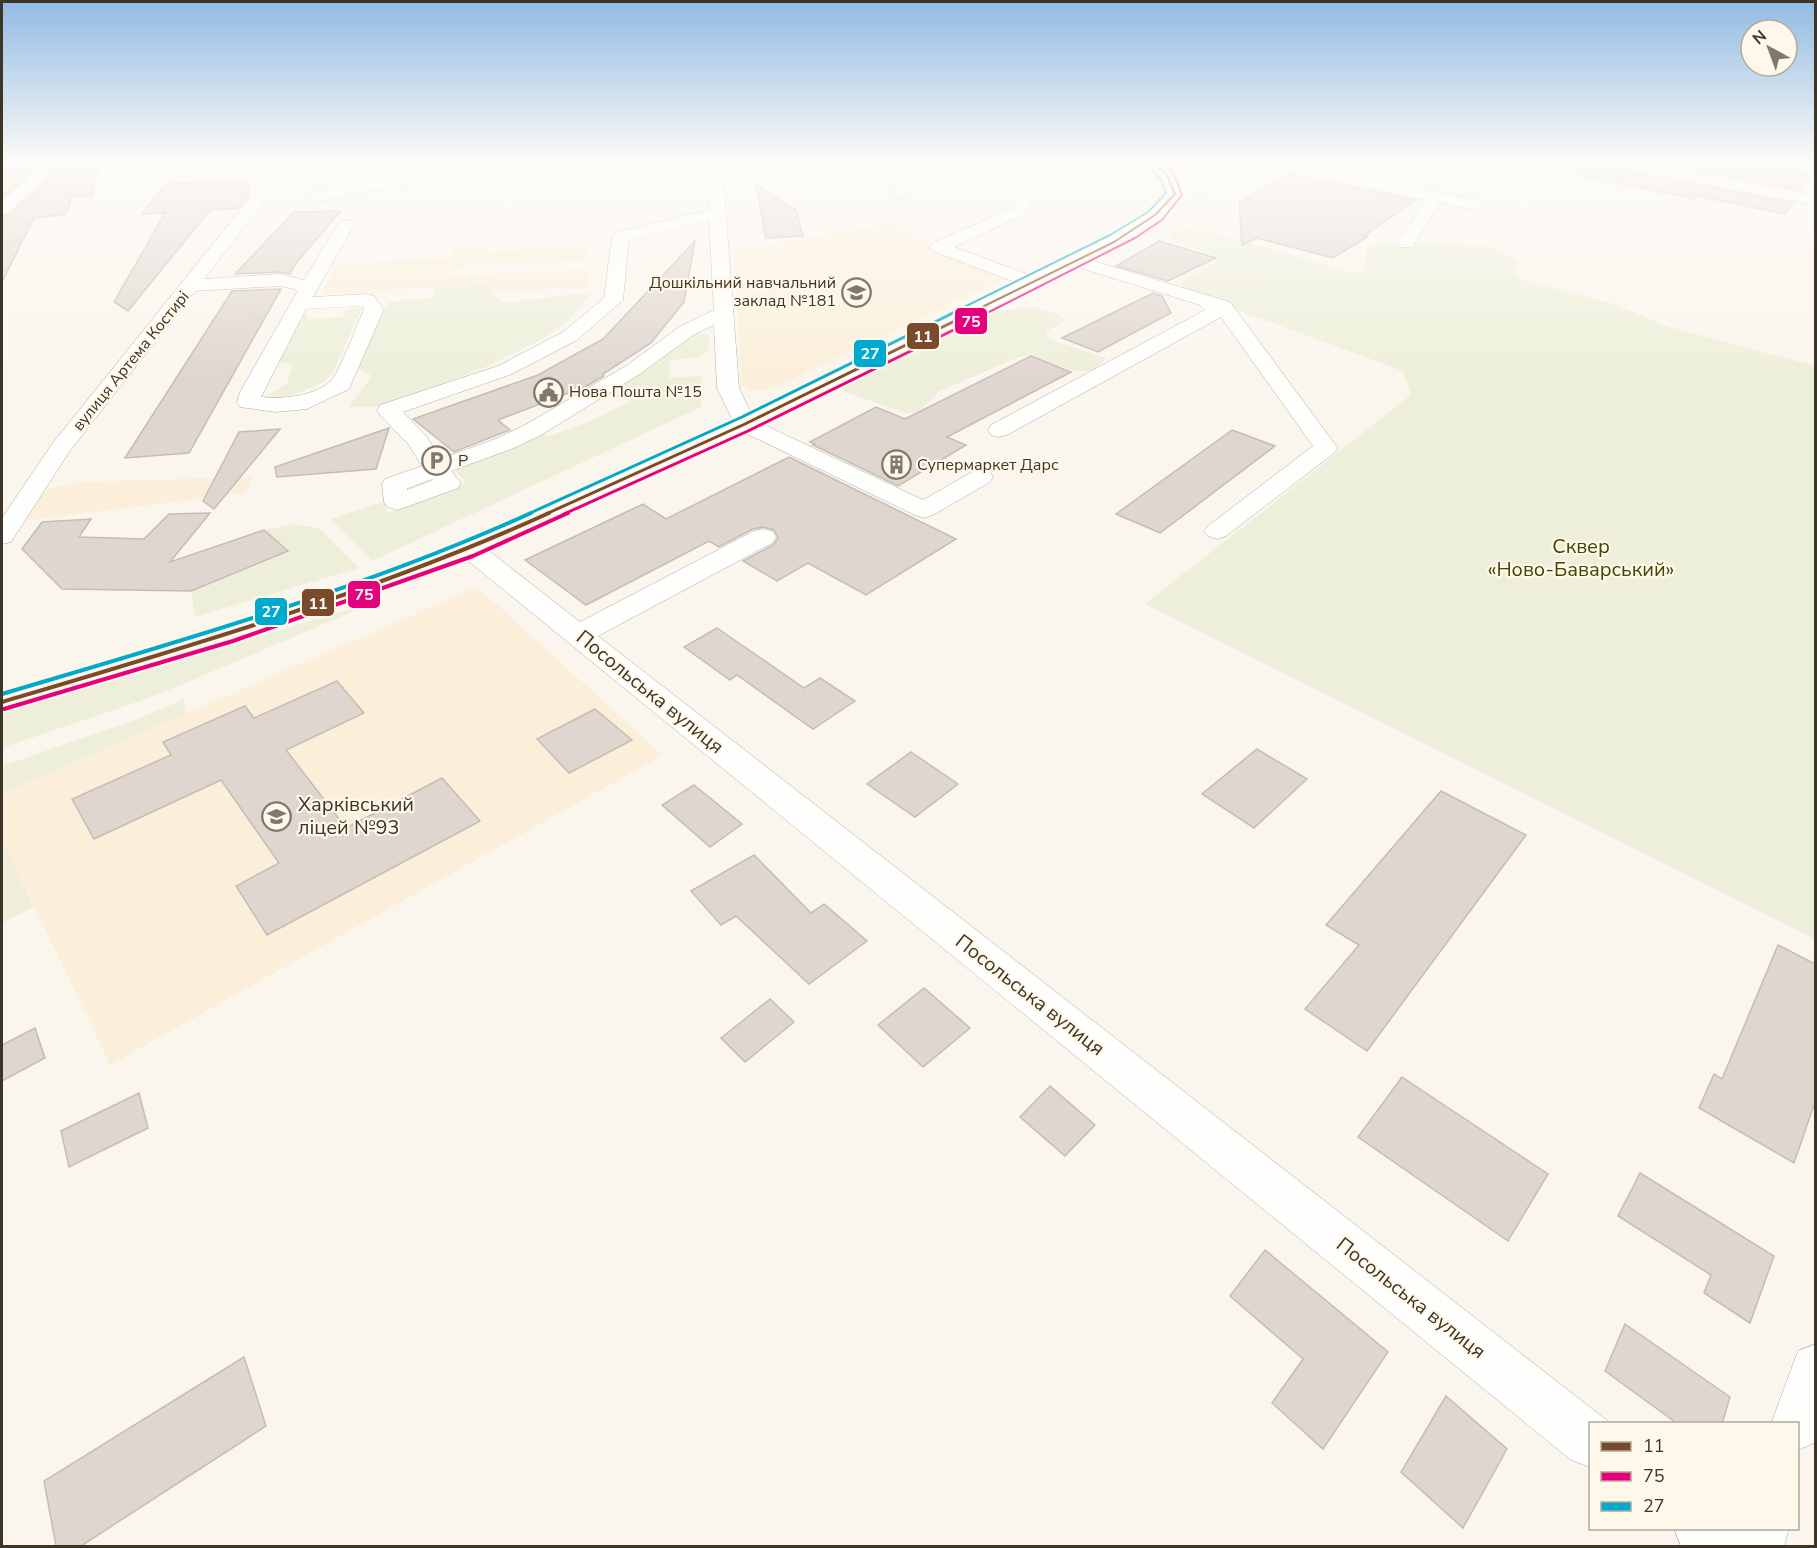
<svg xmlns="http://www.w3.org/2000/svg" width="1817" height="1548" viewBox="0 0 1817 1548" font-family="'Nunito Sans',sans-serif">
<rect width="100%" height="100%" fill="#faf6ee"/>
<g fill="#fbefda">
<path d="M894,222L934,247L1010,276L778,386L762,390H751L741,385L734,251Z"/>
<path d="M489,246L488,252L589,246L587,260L453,267L450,276L589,269L587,287L490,293L491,284L321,294L337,264L449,258L453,248Z"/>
<path d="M252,477L246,493L22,521L41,494L53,488L79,482Z"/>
<path d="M477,587L663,755L110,1065L2,838V794Z"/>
</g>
<g fill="#eeefda">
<path d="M1184,230L1219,234L1350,272L1364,271L1367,247L1382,242L1491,246L1520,261L1510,271L1526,281L1614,304L1669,327L1815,366V939L1145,604L1411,395L1403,371L1183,290L1182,281L1221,260C1205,248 1182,250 1168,235Z"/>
<path d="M492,284L490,293L504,303L593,292L567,322L546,337L488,366L384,407H349L372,376L355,366L389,302L433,298L436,288Z"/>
<path d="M362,308L332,374L321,384L276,401L264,397L287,384L293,364L274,362L300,315L309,314L307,319L343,317L348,309Z"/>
<path d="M1035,308L1058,314L1065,320L1046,332L1049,339L1106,358C1085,390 1049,354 1021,356L940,391L918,412L905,413L845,392L840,381L983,311Z"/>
<path d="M693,334L709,335L708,350L701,357L670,360L669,378L701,376V407L372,561L331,519L386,501L387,513L466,483L453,468L543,433L549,436L582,425L631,401L605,394Z"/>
<path d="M295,524L319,528L359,568L195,617L191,591L287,551L264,530Z"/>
<path d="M380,600L157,695L2,748V713Z"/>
<path d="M184,699L185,714L2,794V766L138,719Z"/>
<path d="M2,838L34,907L2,923Z"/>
</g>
<g fill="#e0d6d0" stroke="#c5bcb6" stroke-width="1.5">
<path d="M100,161L92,196L72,197L66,214L34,218L2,282V216L10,214L64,164Z"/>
<path d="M1579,161H1599L1609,168L1793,203L1785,214L1697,196L1694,199L1578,175Z"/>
<path d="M1645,161H1733L1811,175L1801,190Z"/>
<path d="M38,166L2,198V169Z"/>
<path d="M1289,174L1415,200L1364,236L1367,237L1333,258L1257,238L1242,245L1239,202Z"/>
<path d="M234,181H248L249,196L239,208L210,210L128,311L114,302L165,213L142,214L166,184Z"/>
<path d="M756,185L796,210L803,236L766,238Z"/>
<path d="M341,211L296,263L290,274L279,272L235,274L294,212Z"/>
<path d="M695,241L684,302L651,343L603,374L604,376L587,386L498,420L510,430L454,452L413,419L538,375L603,339Z"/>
<path d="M1159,241L1216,258L1168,281L1116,266Z"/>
<path d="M281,289L189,453L125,458L232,291Z"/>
<path d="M1153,293L1162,296L1171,313L1098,352L1062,338Z"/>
<path d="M1031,356L1071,372L947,437L966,445L898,486L813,445L815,444L810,442L876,407L905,419Z"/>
<path d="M389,428L376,469L277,477L275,467Z"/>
<path d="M280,429L214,509L203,501L239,432Z"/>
<path d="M1232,430L1275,446L1160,533L1116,514Z"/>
<path d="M789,457L956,539L866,595L808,563L777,581L743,561L773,545L778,538L774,530L763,527L753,529L719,547L709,541L586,605L525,560L643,504L666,519Z"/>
<path d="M210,513L170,562L264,530L288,551L191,591L62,589L22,549L42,522L91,519L79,537L144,539L169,514Z"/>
<path d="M717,628L804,688L820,678L855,701L813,729L737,675L730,680L684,647Z"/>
<path d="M337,681L364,713L286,750L346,828L442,778L480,821L267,935L236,886L279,863L221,780L94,839L72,799L171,755L163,742L245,706L254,718Z"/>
<path d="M595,709L632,740L569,773L537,739Z"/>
<path d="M1257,749L1307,779L1254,828L1202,794Z"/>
<path d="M911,752L958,784L915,817L867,784Z"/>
<path d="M694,785L742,824L710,847L662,805Z"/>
<path d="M1441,791L1526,835L1367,1051L1305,1009L1359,945L1326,925Z"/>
<path d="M754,855L811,913L824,904L867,941L809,984L736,916L721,925L691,891Z"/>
<path d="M1778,945L1815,964V1102L1794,1163L1699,1108L1714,1074L1722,1079Z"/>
<path d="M924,988L970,1028L923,1067L878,1025Z"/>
<path d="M770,999L794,1022L745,1062L721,1038Z"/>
<path d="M35,1028L45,1058L2,1081V1045Z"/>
<path d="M1402,1077L1548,1174L1508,1241L1358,1137Z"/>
<path d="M1050,1086L1095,1125L1065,1156L1020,1117Z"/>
<path d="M139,1093L148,1128L69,1167L61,1131Z"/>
<path d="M1640,1173L1774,1256L1750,1323L1704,1293L1711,1275L1618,1216Z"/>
<path d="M1265,1250L1388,1352L1323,1449L1272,1403L1303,1359L1230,1296Z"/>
<path d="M1625,1324L1730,1397L1722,1424H1678L1605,1371Z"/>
<path d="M244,1357L266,1426L81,1546H56L44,1481Z"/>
<path d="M1446,1396L1507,1449L1463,1528L1401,1472Z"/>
</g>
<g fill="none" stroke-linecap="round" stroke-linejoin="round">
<defs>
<g id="minor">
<path d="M47,161H64L8,212L2,214V201Z"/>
<path d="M280,161H296L204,279L279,274L304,280L340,221H352L354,225L313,297L367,294L374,296L384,309L349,389L307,409L275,412L240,407L237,402L240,392L297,292L295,289L279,286L195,291L69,452L11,542L2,544V518L52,444ZM362,306L364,309C359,321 338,375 331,381C312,397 284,399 261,397L306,309Z"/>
<path d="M621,161H648L645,164L602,175L406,184L316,202L308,197L316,192L406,174L602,165Z"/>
<path d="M706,161H722L739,388L754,420L923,500L972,472L981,470L990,472L993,477L990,482L933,515L924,518L915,515L737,429L717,388L714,325L693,335L640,374L541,435L514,448L451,471L461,483L458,488L406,507L397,510L388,507L384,502L382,484L385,479L422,466L409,445L380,415L377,410L380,405L498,366L563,332L604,298L612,237L615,233L709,210ZM709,220L714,310L679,327L626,366L525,425L498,438L441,459L426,436L403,412L512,374L577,340L623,300L629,240ZM432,479L433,480L407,490V488Z"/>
<path d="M880,161H894L912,194L910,197H898Z"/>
<path d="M1016,161H1031L1046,180L1025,214L954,247L1040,279L1042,283L1040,287L1033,289L933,251L930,247L933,243L1013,208L1030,180Z"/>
<path d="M1253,161H1283L1476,200L1484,205L1476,210L1440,203L1412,247H1400L1397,243L1426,200L1261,166Z"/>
<path d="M1601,161H1633L1816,195V205L1609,166Z"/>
<path d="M1077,256L1230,302L1334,443L1338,448L1334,453L1226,536L1217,539L1208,536L1204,531L1208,526L1313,446L1221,317L1007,435L999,437L991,435L988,430L991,425L1205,310L1200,305L1071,265L1068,261L1071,257Z"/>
<path d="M763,529L772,531L776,537L772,543L598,636L1609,1422L1590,1424V1467L1571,1460L461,555L457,549L461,543L470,541L479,543L580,622L754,531Z"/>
<path d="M1816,1344V1442L1798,1450V1424H1771L1798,1351Z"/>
<path d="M1674,1528H1789L1784,1546H1681Z"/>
</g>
<path id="major" d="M1146,161H1161L1175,176L1182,191L1241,161H1260L1173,208L1154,225L1120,246L753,429L479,555L240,640L2,712V692L220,628L461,543L737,419L1108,238C1128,225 1153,215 1167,194L1160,178Z"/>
</defs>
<use href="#minor" stroke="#b0aba2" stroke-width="1"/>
<use href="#major" stroke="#b0aba2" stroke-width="1"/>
<use href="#minor" fill="#fefefc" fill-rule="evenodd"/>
<use href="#major" fill="#fefefc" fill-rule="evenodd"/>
<defs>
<path id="bus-1-far2" d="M966,315L1114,242L1155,215L1175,194L1167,176L1153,161"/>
<path id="bus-1-far1" d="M546,514L745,424L969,314"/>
<path id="bus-1" d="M2,702C187,647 373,593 549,513"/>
<path id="bus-2-far2" d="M983,315L1135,238L1162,220L1182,195L1173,172L1163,161"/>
<path id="bus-2-far1" d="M564,514L748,431L986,314"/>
<path id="bus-2" d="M4,709L233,641L473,556L568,513"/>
<path id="bus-3-far2" d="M948,315L1110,235L1148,212L1166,193L1161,180L1148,166"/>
<path id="bus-3-far1" d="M528,514L742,417L951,314"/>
<path id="bus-3" d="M2,694C180,641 361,590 531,513"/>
</defs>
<use href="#bus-1-far2" stroke="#fff7e9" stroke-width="4.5"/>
<use href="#bus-1-far1" stroke="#fff7e9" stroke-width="6"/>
<use href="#bus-1" stroke="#fff7e9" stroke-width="8"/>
<use href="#bus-2-far2" stroke="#fff7e9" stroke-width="4.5"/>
<use href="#bus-2-far1" stroke="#fff7e9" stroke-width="6"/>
<use href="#bus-2" stroke="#fff7e9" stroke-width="8"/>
<use href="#bus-3-far2" stroke="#fff7e9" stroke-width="4.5"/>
<use href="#bus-3-far1" stroke="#fff7e9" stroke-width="6"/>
<use href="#bus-3" stroke="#fff7e9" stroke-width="8"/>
<use href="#bus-1-far2" stroke="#7a4b2a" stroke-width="2"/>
<use href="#bus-1-far1" stroke="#7a4b2a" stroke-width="3"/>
<use href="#bus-1" stroke="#7a4b2a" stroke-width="4"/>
<use href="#bus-2-far2" stroke="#e5007d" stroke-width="2"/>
<use href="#bus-2-far1" stroke="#e5007d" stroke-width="3"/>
<use href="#bus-2" stroke="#e5007d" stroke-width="4"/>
<use href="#bus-3-far2" stroke="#00a9ce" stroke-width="2"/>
<use href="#bus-3-far1" stroke="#00a9ce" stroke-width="3"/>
<use href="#bus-3" stroke="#00a9ce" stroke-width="4"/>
</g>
<linearGradient id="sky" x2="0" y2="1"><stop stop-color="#91bbe2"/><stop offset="0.43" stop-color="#fdfbf7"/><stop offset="1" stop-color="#fdfbf7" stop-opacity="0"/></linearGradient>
<rect width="1817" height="378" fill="url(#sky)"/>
<defs>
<symbol id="school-ring" viewBox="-11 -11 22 22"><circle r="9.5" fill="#fff7e9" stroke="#7f796d" stroke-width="1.5"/><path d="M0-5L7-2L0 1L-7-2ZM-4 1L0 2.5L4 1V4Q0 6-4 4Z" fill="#7f796d"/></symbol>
<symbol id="civic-ring" viewBox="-11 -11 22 22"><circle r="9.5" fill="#fff7e9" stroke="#7f796d" stroke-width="1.5"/><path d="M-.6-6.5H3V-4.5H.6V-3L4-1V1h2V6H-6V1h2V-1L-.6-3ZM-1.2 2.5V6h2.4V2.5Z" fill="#7f796d"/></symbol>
<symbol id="parking-ring" viewBox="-11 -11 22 22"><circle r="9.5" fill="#fff7e9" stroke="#7f796d" stroke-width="1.5"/><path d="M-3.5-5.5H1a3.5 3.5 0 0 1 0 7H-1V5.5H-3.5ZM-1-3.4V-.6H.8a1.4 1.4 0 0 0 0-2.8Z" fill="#7f796d"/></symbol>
<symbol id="building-ring" viewBox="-11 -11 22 22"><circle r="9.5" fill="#fff7e9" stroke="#7f796d" stroke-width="1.5"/><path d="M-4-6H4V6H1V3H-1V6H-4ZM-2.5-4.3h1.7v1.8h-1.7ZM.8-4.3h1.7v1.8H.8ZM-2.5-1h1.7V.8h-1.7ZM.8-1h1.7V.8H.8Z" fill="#7f796d"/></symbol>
</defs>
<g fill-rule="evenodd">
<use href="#school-ring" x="840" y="276" width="33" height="33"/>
<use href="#civic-ring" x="532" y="376" width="33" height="33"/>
<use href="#parking-ring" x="420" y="444" width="33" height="33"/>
<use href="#building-ring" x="880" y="448" width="33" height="33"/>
<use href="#school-ring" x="260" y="800" width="33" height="33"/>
</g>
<g text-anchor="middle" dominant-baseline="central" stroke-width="4.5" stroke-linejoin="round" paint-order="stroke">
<g font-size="16" fill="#3d3628" stroke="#fff7e9" text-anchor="start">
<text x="836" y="283" text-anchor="end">Дошкільний навчальний<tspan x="836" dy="18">заклад №181</tspan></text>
<text x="569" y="392">Нова Пошта №15</text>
<text x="458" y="461">Р</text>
<text x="917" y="465">Супермаркет Дарс</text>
</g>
<g font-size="16" fill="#3d3628" stroke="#fff7e9">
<text transform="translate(131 361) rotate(-51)">вулиця Артема Костирі</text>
</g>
<g font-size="20" fill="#424600" stroke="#fff7e9">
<text x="1581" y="546">Сквер<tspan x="1581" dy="23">«Ново-Баварський»</tspan></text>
</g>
<g font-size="20" fill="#3d3628" stroke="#fff7e9">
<text transform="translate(650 692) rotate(39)">Посольська вулиця</text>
<text transform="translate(1030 995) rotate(38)">Посольська вулиця</text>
<text transform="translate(1411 1298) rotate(38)">Посольська вулиця</text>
</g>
<g font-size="20" fill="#3d3628" stroke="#fff7e9" text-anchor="start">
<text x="298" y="804">Харківський<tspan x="298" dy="23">ліцей №93</tspan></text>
</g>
</g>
<g stroke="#fff7e9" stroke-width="2">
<rect x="954" y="307" width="34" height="28" rx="6" fill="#e5007d"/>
<rect x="906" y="322" width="34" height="28" rx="6" fill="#7a4b2a"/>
<rect x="853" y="339" width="34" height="29" rx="6" fill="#00a9ce"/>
<rect x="347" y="580" width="34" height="29" rx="6" fill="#e5007d"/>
<rect x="301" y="588" width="34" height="29" rx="6" fill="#7a4b2a"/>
<rect x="254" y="597" width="34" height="29" rx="6" fill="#00a9ce"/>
</g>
<g font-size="16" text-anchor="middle" font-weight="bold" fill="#fff">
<text x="971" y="327">75</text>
<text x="923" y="342">11</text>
<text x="870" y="359">27</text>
<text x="364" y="600">75</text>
<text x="318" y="609">11</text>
<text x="271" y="617">27</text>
</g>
<rect width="1817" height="1548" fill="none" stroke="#3d3628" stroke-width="6"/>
<rect x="1589" y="1422" width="210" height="108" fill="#fff7e9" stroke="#b1aa9c" stroke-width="1.5"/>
<rect x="1601" y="1442" width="30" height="9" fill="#7a4b2a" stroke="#b1aa9c" stroke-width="1.5"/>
<text x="1643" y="1452" font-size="18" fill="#3d3628">11</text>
<rect x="1601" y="1472" width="30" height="9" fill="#e5007d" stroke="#b1aa9c" stroke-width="1.5"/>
<text x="1643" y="1482" font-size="18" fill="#3d3628">75</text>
<rect x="1601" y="1502" width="30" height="9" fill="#00a9ce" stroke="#b1aa9c" stroke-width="1.5"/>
<text x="1643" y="1512" font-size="18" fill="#3d3628">27</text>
<g transform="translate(1769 48) rotate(319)"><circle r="28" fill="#fff7e9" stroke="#b1aa9c" stroke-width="1.5"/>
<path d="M0-4.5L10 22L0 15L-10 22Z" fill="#7f796d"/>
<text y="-9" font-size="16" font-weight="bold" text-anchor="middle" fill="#3d3628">N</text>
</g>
</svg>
